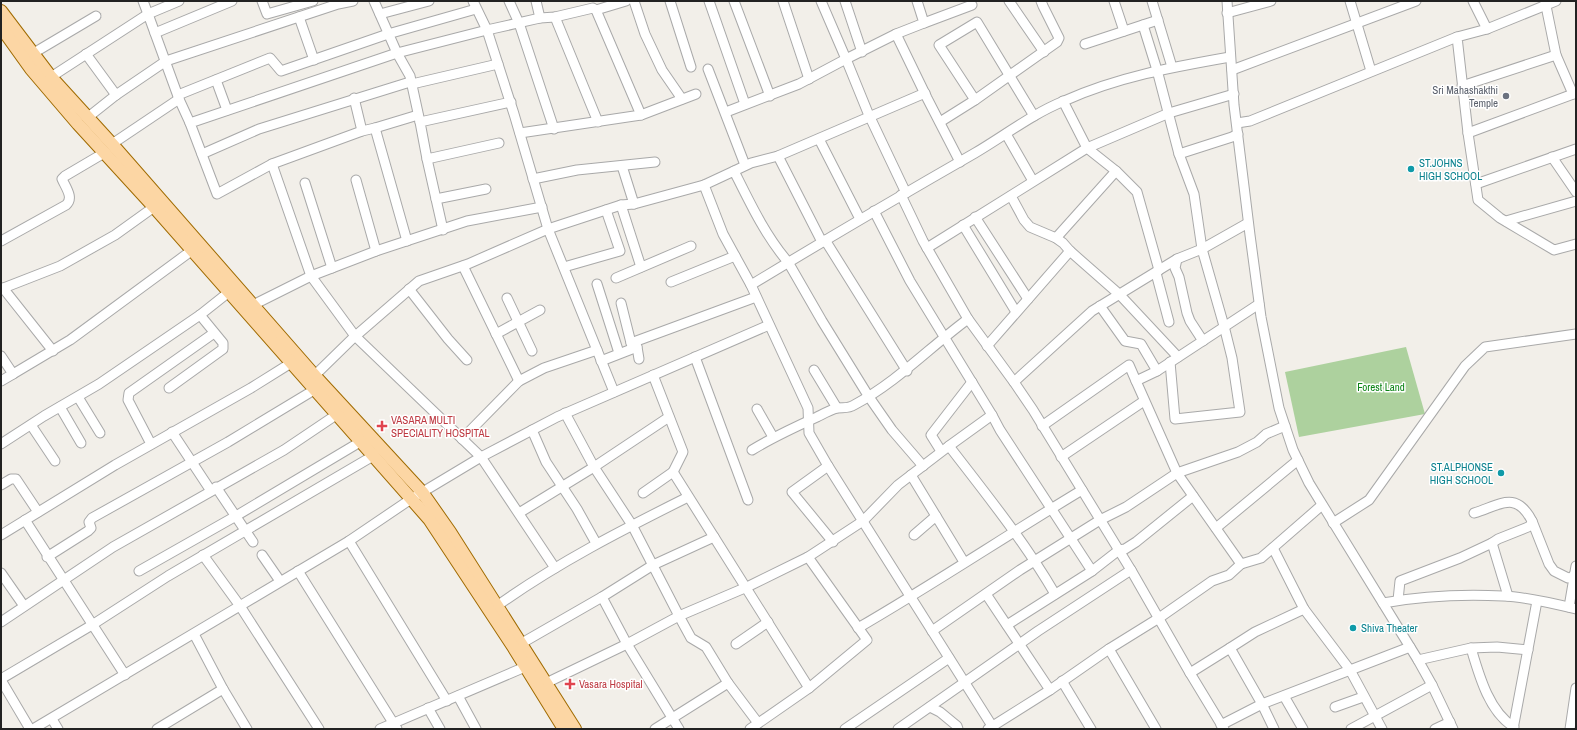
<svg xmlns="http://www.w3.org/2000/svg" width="1577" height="730" viewBox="0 0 1577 730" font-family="'Archivo Narrow',sans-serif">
<rect width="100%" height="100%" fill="#f2efe9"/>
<path fill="#add19e" d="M1406,347L1425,414L1299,437L1285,372Z"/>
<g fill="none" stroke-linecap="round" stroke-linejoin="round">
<defs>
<g id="minor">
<path d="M143,1L148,14L179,1"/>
<path d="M262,1L267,14L313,1"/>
<path d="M374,1L397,53L410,76L420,122"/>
<path d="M473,1L487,30L514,114L548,229L621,205L634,204L704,185L723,234L751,285L808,408L809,433L828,466L994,729"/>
<path d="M509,1L519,23L554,129"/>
<path d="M536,1L540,18"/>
<path d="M634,1L645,34L662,70L682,99"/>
<path d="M670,1L691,67"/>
<path d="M709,1L745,104"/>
<path d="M734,1L770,96"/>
<path d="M783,1L809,79"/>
<path d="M821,1L846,59L896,34L924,23L917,1"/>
<path d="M845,1L862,52"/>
<path d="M1009,1L1044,52"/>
<path d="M1114,1L1124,31"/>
<path d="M1152,1L1172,67"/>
<path d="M1227,1L1234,105L1250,235L1261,317L1279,408L1293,450L1309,483L1418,660L1432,685L1453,729"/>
<path d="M1350,1L1371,71"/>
<path d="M1473,1L1487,29"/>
<path d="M1545,1L1556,55L1573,94"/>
<path d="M1556,1L1487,29L1457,37L1468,133L1478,200L1500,218L1554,250L1576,244"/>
<path d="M596,10L641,115"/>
<path d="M1227,13L1271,1"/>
<path d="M380,14L429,1"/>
<path d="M299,17L314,60"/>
<path d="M555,17L598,122"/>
<path d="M924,23L972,5"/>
<path d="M1143,25L1157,70L1179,154L1194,194L1202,249L1224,326L1232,358L1240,412L1175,419L1170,362"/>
<path d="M155,33L232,1"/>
<path d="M896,34L927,98L960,162"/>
<path d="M1085,44L1158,20"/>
<path d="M32,54L96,16"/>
<path d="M86,54L116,95"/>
<path d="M708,69L745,165"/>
<path d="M1232,70L1416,1"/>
<path d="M51,77L148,14L179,99L190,123"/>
<path d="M216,80L227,110"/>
<path d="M412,84L498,64"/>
<path d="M1462,86L1556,55"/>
<path d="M178,95L270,58L281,71L388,34L476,9"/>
<path d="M354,98L362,131"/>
<path d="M975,100L939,45L977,22L1034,116"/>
<path d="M1063,101L1087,148L1116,171L1137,192L1159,270"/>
<path d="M726,112L799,84L846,59L868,113L906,193"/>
<path d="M87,118L116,95L166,61L338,4L353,1"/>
<path d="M940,122L975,100L1057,42L1059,38L1043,6L1041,1"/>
<path d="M1237,123L1250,121L1457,37"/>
<path d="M375,128L418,115"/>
<path d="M520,133L641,115L696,94"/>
<path d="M1468,133L1576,93"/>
<path d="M1006,134L1033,181"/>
<path d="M819,139L860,219"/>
<path d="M499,143L427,159L420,122L511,102"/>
<path d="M112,144L179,99"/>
<path d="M202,154L259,129L410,82"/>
<path d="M1179,154L1232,137L1238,134"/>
<path d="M778,156L822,242"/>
<path d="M1552,157L1576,192"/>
<path d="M427,159L443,230"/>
<path d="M272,164L217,194L190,123L397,53L487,30L540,18L555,17L593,8L596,10L626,1"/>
<path d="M622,166L634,204"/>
<path d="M734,171L751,163L778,156L925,93"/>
<path d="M533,179L577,170L655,162"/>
<path d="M356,180L376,251"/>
<path d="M305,183L332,268"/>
<path d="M1476,184L1576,149"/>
<path d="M704,185L734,171C750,203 765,235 788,262L822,321L869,397L892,430L923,466"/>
<path d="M901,195L923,241L968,319L1014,382L1033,410L1131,570L1190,673L1224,729"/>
<path d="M1011,196L1024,220L1030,227L1056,238L1063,243L1070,251L1120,295L1178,357"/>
<path d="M436,199L486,189"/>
<path d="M621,205L641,267"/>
<path d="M874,211L910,281L992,415L1000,430L1092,571L1119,550L1125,549L1136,542L1193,496"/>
<path d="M975,217L1028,299"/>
<path d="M1506,221L1576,201"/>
<path d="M963,225L1016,312"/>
<path d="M1056,238L1116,171"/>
<path d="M825,240L907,371"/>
<path d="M1,241L66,205C74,198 66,188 62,179L65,176L104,153"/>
<path d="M407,241L375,128L362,131L272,164L311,276L355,336L481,457L555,568"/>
<path d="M927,248L1087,148L1169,113L1234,94"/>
<path d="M1177,259L1175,268L1179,277L1187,313L1190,321L1203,341"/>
<path d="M463,266L519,381L544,368L597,350"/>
<path d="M564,267L620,251L606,210"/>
<path d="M1156,273L1169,322"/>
<path d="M616,278L691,246"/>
<path d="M671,282L735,256"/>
<path d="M597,284L619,353"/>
<path d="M751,285C825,240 900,196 975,153C1004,136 1032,114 1064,101C1117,77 1173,67 1230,57"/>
<path d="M3,288L53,351"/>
<path d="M1,289L60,266L115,235L154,207"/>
<path d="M409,289L448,339L467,360"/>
<path d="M507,298L532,351"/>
<path d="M621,303L631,343"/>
<path d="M253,305L311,276L376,251L467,221L542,207"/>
<path d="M1100,306L1125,341L1141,344L1157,371"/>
<path d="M496,334L540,310"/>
<path d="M987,346L1070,251"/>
<path d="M637,347L639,359"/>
<path d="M1,356L13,374L70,340L191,251"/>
<path d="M695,357L748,500"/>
<path d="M601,361L637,347L631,343L756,297"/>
<path d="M814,370L837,408"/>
<path d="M653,375L683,452L673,472"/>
<path d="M310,380L352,339L419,281L468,264L548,229L614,392"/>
<path d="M1,381L13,374"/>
<path d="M1136,381L1177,473L1241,564"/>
<path d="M1014,382L1092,311L1177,259L1202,249L1248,223"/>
<path d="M169,388L223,349V343L200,315"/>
<path d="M78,397L100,433"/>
<path d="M60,407L81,443"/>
<path d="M757,409L773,437"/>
<path d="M992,415L949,446C986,494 1024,541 1055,594"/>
<path d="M31,425L55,461"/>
<path d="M1042,426L1129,365L1136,381L1157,371L1259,304"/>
<path d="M532,430L546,462L577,509L596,543"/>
<path d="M172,432L211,491"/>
<path d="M462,439L519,381"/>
<path d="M1,444L44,416L99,384L200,315L229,292"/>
<path d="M151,444L128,400L129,393L214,333"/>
<path d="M752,450C773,437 795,427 817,417C823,414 830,410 837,408C843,407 848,409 854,405C897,382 930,347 968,319"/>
<path d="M941,451L931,435L972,382"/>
<path d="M1061,457L1144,401"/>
<path d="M828,466L792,492L833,542"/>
<path d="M911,475L964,562"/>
<path d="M1,485L11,479H16L38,512"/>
<path d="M216,487L253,542"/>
<path d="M643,493L673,472L714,537"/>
<path d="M519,513L594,467L669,417"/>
<path d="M1474,513C1500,505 1516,490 1532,521"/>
<path d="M25,520L125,675"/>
<path d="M1333,523L1369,500L1465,366L1485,347L1576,334"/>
<path d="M1216,528L1298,460"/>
<path d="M1,535L115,465L251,388L291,363"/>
<path d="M914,535L936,516"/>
<path d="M349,541L447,701"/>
<path d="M1492,543L1508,596"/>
<path d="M1273,548L1304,609"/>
<path d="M203,555L240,606L319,729"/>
<path d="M262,555L280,581"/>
<path d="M47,557L88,531L91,528L89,522L92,518L228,442L314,390"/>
<path d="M139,571L236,516L360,442"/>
<path d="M298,571L397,729"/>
<path d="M1,573L24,606"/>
<path d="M986,594L1050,690"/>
<path d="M602,597L627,644L679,729"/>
<path d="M1398,600L1400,581L1460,558L1492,543L1498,539L1528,527L1531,525L1532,521L1549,564L1554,571L1568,578L1572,577L1574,575"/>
<path d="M1383,603C1422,596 1463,594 1503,596C1527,597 1552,603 1576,609"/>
<path d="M497,606C557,563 622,530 688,497"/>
<path d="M1569,607L1576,566"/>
<path d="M1,622L113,547L284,450L336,415"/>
<path d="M1007,625L1092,571"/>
<path d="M858,628C934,584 1007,535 1082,490"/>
<path d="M932,631L1020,570L1100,520L1126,507L1177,473L1238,452L1257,442L1266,434L1285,426"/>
<path d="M194,634L223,689L247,729"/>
<path d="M522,643L602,597L653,565L714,537L809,688L867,640L808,557L863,521L898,485L949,446"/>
<path d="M736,644L768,622"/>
<path d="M1230,648L1255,632L1304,609L1350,670L1382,729"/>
<path d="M1471,648C1479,675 1489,712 1514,727"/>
<path d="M1109,649L1156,729"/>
<path d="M1418,660L1471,648L1497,647L1528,650"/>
<path d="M1190,673L1230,648L1262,704L1274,729"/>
<path d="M1,679L92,625L168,576L373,456"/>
<path d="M1,680L30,729"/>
<path d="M1062,681L1091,729"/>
<path d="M542,685L627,644L679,616L632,525L594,467L565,413"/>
<path d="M458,696L476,729"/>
<path d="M1284,696L1303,729"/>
<path d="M930,707L940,712L957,726L958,729"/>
<path d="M1335,707L1363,697"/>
<path d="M428,708L440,729"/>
<path d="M52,719L58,729"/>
<path d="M758,723L728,683L706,647L691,638L679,616L747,587L808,557"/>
<path d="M1221,725L1262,704L1410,647"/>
<path d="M33,729L349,541L411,499L481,457L557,417L769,325"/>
<path d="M157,729L223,689"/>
<path d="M380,729L525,667"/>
<path d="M655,729L728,683"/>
<path d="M750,729L809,688"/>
<path d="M845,729L949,658"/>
<path d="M898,729L1038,631L1131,570"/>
<path d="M988,729L1050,690L1109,649L1159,618L1212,581L1229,575L1241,564L1261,558L1322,505"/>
<path d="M1351,729L1432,685"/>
<path d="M1435,729L1450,722"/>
<path d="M1513,729L1537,601"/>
<path d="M1570,729L1576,688"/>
</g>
<g id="major">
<path d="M1,11L51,77L112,144L315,376L422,492L450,532L575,729"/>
<path d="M1,27L31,69L78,124L154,207L429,519L514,648L564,729"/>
</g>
</defs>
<use href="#minor" stroke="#a9a9a9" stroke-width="11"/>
<use href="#major" stroke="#a06b00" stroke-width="14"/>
<use href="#minor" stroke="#fff" stroke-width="9"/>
<use href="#major" stroke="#fcd6a4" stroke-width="12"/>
</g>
<circle fill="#6b7280" stroke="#fff" stroke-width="1.5" cx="1506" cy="96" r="4"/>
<g fill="#0f9aa8" stroke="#fff" stroke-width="1.5">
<circle cx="1411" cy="169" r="4"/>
<circle cx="1501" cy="473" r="4"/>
<circle cx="1353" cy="628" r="4"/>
</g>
<g fill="#e0444e" stroke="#fff" stroke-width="1.5">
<path d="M380 420h4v4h4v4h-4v4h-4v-4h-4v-4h4z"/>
<path d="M568 678h4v4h4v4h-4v4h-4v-4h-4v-4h4z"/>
</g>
<g text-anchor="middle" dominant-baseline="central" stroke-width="3" stroke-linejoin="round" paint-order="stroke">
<g font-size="11" fill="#5b616d" stroke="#fff" text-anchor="end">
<text x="1498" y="90">Sri Mahashakthi<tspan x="1498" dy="13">Temple</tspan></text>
</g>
<g font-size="11" fill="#0d838f" stroke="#fff" text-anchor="start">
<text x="1419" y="163">ST.JOHNS<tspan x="1419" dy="13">HIGH SCHOOL</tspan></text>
<text x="1493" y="467" text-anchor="end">ST.ALPHONSE<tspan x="1493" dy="13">HIGH SCHOOL</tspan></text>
<text x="1361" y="628">Shiva Theater</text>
</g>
<g font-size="11" fill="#0c8416" stroke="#fff">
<text x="1381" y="387">Forest Land</text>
</g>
<g font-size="11" fill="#be3a42" stroke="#fff" text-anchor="start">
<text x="391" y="420">VASARA MULTI<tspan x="391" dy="13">SPECIALITY HOSPITAL</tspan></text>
<text x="579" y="684">Vasara Hospital</text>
</g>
</g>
<rect width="1577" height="730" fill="none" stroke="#222222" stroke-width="4"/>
</svg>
